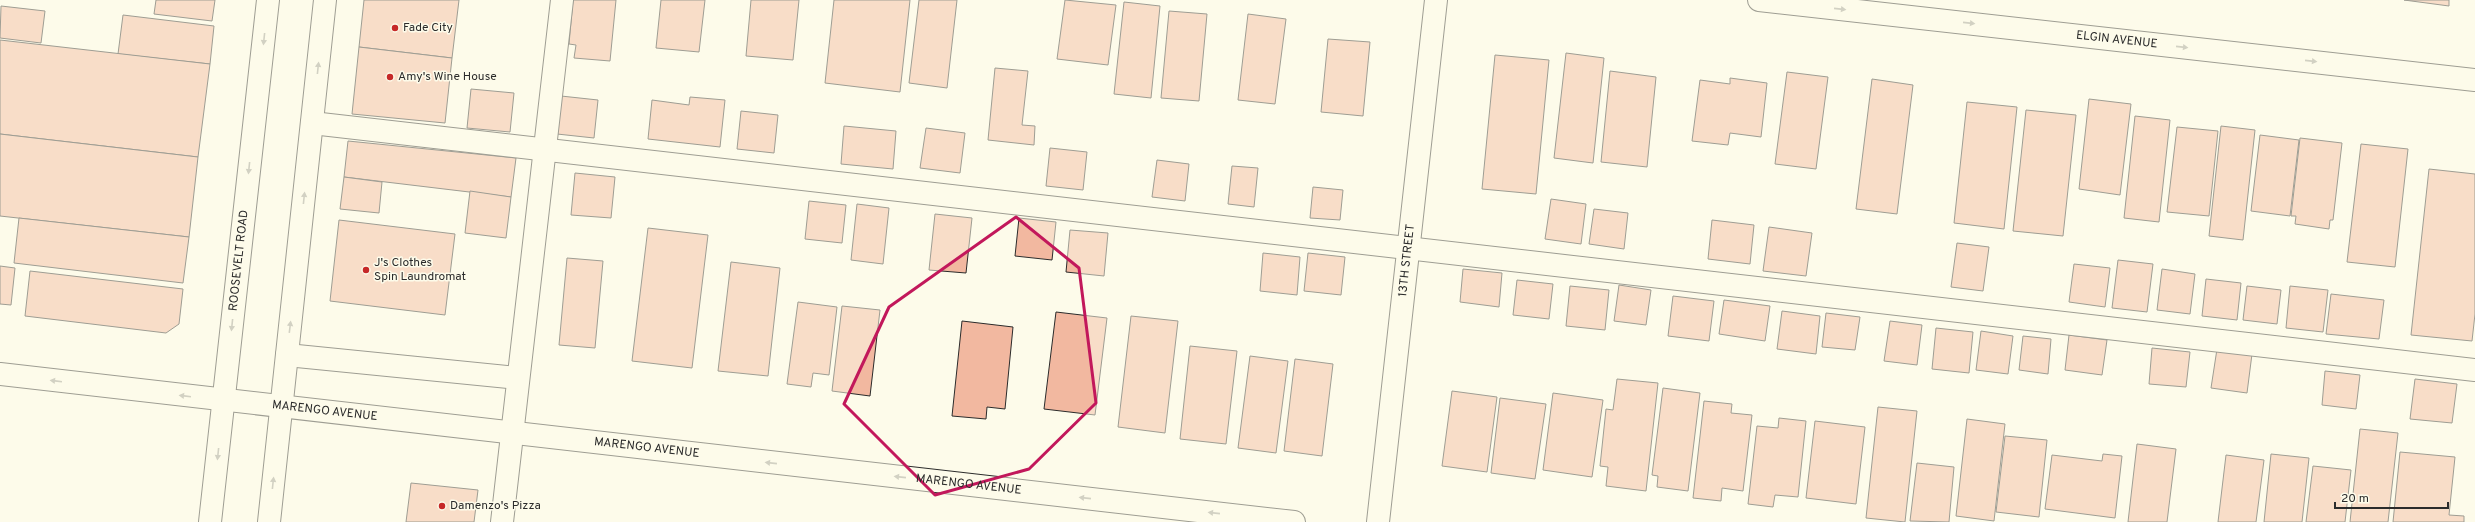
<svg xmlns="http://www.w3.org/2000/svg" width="2475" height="522" viewBox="0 0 2475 522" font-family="Overpass,sans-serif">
<rect width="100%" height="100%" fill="#fdfbea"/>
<g fill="#f2b8a0" stroke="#2b2b2b">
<path d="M156,0H215L212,21L154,14Z"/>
<path d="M364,0H459L452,58L359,47Z"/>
<path d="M573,0H616L610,61L574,58L576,45L569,44Z"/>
<path d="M661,0H705L699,52L656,48Z"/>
<path d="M751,0H799L793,60L746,56Z"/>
<path d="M834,0H910L900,92L825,83Z"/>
<path d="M919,0H957L947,88L909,83Z"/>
<path d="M1065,0L1116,5L1108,65L1057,59Z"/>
<path d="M2404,0H2449V6Z"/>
<path d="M1124,2L1160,6L1151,98L1114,94Z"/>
<path d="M1,6L45,11L41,43L0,38Z"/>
<path d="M1169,11L1207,14L1199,101L1161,98Z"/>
<path d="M1248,14L1286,19L1275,104L1238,100Z"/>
<path d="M123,15L214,26L210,64L118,54Z"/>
<path d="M1328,39L1370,42L1363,116L1321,112Z"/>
<path d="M0,40L210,64L198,157L0,134Z"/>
<path d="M359,47L452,58L445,123L352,114Z"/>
<path d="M1566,53L1604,58L1593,163L1554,158Z"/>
<path d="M1495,55L1549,60L1536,194L1482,189Z"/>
<path d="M995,68L1028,71L1022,125L1035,126L1034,145L988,140Z"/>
<path d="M1610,71L1656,77L1647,167L1601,162Z"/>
<path d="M1787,72L1828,77L1816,169L1775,164Z"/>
<path d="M1730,78L1767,83L1761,137L1730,133L1728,145L1692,141L1700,80L1730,84Z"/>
<path d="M1872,79L1913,85L1897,214L1856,209Z"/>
<path d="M471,89L514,93L510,132L467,128Z"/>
<path d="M561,96L598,100L594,138L557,134Z"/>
<path d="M690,97L725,100L720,147L648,139L652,100L689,105Z"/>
<path d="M2089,99L2131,104L2120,195L2079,189Z"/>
<path d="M1967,102L2017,107L2004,229L1954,223Z"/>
<path d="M2026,110L2076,115L2063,236L2013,231Z"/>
<path d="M741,111L778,115L774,153L737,149Z"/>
<path d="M2135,116L2170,120L2159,222L2124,218Z"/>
<path d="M844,126L896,131L893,169L841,164Z"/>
<path d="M2221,126L2255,130L2243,240L2209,236Z"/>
<path d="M2177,127L2218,131L2209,216L2167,212Z"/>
<path d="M926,128L965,133L960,173L920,168Z"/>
<path d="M0,134L198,157L189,237L0,216Z"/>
<path d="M2260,135L2299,140L2290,216L2251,211Z"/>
<path d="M2300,138L2342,143L2333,220H2330L2329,229L2295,224L2296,216H2291Z"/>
<path d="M348,141L516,158L511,197L344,177Z"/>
<path d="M2361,144L2408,149L2395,267L2347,262Z"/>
<path d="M1050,148L1087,152L1083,190L1046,186Z"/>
<path d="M1157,160L1189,164L1185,201L1152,197Z"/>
<path d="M1232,166L1258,168L1254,207L1228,204Z"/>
<path d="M2429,169L2475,174V314L2472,341L2411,335Z"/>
<path d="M575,173L615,177L611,218L571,215Z"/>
<path d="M344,177L382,182L379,213L340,209Z"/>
<path d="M1313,187L1343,190L1340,220L1310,218Z"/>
<path d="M470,191L511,197L506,238L465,233Z"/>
<path d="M1551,199L1586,204L1581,244L1545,239Z"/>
<path d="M809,201L846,205L842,243L805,239Z"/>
<path d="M857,204L889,208L883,264L851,260Z"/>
<path d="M1594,209L1628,213L1624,249L1589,244Z"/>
<path d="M935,214L972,218L966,273L929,270Z"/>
<path d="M19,218L189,237L183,283L14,263Z"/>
<path d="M1019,218L1056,222L1052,260L1015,256Z"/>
<path d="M339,220L455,234L445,315L330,301Z"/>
<path d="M1712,220L1754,225L1750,264L1708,259Z"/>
<path d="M1769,227L1812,233L1806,276L1763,271Z"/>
<path d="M648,228L708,235L692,368L632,361Z"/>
<path d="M1070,230L1108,233L1104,276L1066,272Z"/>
<path d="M1957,243L1989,247L1983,291L1951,287Z"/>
<path d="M1263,253L1300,257L1297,295L1260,291Z"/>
<path d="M1308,253L1345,257L1341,295L1304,291Z"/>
<path d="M567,258L603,261L595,348L559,345Z"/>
<path d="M2118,260L2153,264L2147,312L2112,308Z"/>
<path d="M731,262L780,268L768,376L718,371Z"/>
<path d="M2074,264L2110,268L2105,307L2069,302Z"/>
<path d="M0,266L15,268L11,305L0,304Z"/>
<path d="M1463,269L1502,273L1499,307L1460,302Z"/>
<path d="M2162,269L2195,274L2190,314L2157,310Z"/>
<path d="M30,271L183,289L179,324L166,333L25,316Z"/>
<path d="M2206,279L2241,283L2237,320L2202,316Z"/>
<path d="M1517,280L1553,284L1549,319L1513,315Z"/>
<path d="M1619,285L1651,290L1646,325L1614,321Z"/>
<path d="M1570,286L1609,290L1605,330L1566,326Z"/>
<path d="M2247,286L2281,290L2277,324L2243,320Z"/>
<path d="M2290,286L2328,290L2323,332L2286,328Z"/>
<path d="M2331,294L2384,300L2379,339L2326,334Z"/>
<path d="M1673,296L1714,301L1709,341L1668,336Z"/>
<path d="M1724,300L1770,306L1765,341L1719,334Z"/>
<path d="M798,302L837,307L829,375L813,373L811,387L787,384Z"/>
<path d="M842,306L880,310L870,396L832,391Z"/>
<path d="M1782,311L1820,316L1816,354L1777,349Z"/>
<path d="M1056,312L1107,318L1095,415L1044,409Z"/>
<path d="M1826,313L1860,317L1855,350L1822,347Z"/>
<path d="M1131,316L1178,321L1165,433L1118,427Z"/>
<path d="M962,321L1013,327L1005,409L987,407L986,419L952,416Z"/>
<path d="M1890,321L1922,325L1917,365L1884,361Z"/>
<path d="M1936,328L1973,332L1969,373L1932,369Z"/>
<path d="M1981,331L2013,336L2008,374L1976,370Z"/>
<path d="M2069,335L2107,340L2102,375L2065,370Z"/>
<path d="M2023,336L2051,339L2048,374L2019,370Z"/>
<path d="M1190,346L1237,351L1226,444L1180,439Z"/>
<path d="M2152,348L2190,352L2186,387L2149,384Z"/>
<path d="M2217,349L2252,354L2247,393L2211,388Z"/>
<path d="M1250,356L1288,361L1276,453L1238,448Z"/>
<path d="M1295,359L1333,364L1322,456L1284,451Z"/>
<path d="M2325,371L2360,375L2356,409L2322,405Z"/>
<path d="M1617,379L1658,383L1646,491L1606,486L1608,467L1600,466L1606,409L1613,410Z"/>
<path d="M2415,379L2457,384L2452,423L2410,419Z"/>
<path d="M1663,388L1700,393L1688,491L1657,487L1658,476L1652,475Z"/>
<path d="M1452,391L1497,397L1487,472L1442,466Z"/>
<path d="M1553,393L1603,400L1592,477L1543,470Z"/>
<path d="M1500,398L1546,404L1535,479L1491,473Z"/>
<path d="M1704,401L1732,404L1731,413L1752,415L1743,491L1722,488L1721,501L1693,498Z"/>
<path d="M1878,407L1917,411L1905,522L1866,518Z"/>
<path d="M1779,418L1806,421L1798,497L1775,495L1773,507L1748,504L1757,426L1778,428Z"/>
<path d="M1967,419L2005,424L1994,521L1956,516Z"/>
<path d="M1815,421L1865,427L1856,504L1806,498Z"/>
<path d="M2360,429L2398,433L2388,522H2350Z"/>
<path d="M2005,436L2047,440L2039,517L1996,512Z"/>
<path d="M2137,444L2176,449L2167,522H2128Z"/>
<path d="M2400,452L2455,457L2449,515L2464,516V522H2393Z"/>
<path d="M2103,454L2122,456L2115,518L2045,509L2052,455L2102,461Z"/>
<path d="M2271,454L2309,458L2302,522H2264Z"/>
<path d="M2226,455L2264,460L2256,522H2218Z"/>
<path d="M1917,463L1954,467L1949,522L1910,521Z"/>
<path d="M2313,466L2351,470L2345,522H2306Z"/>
<path d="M411,483L478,490L474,522H406Z"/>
</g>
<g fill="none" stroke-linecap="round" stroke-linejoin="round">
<defs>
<g id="minor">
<path id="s1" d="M1759,0L2475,80"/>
<path d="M312,123L2475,370"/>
<path d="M287,355L518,378"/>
<path id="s2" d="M0,374L1294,522"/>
<path d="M502,522L562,0"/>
<path id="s3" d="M1378,522L1436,0"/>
</g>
<g id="major">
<path id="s4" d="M210,522L268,0"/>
<path d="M269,522L325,0"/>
</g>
</defs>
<use href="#minor" stroke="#2b2b2b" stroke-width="24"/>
<use href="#major" stroke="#2b2b2b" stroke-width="24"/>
<use href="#minor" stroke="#fdfbea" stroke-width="22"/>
<use href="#major" stroke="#fdfbea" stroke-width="22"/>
</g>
<defs><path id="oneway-solid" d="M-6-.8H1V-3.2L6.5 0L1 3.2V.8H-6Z"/></defs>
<g fill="#9e9d94">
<use href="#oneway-solid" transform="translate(1840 9) rotate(6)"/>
<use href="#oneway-solid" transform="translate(1969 23) rotate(6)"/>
<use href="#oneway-solid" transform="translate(264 39) rotate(96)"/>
<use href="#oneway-solid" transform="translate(2182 47) rotate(6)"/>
<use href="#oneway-solid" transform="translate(2311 61) rotate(6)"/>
<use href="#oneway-solid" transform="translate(318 68) rotate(-84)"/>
<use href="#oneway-solid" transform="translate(249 168) rotate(96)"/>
<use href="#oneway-solid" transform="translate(304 198) rotate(-84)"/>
<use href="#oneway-solid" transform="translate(232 325) rotate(96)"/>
<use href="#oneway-solid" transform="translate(290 327) rotate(-83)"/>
<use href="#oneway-solid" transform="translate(56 381) rotate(-173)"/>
<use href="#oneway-solid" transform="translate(185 396) rotate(-173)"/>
<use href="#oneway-solid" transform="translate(218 454) rotate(96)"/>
<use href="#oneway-solid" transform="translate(771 463) rotate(-174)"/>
<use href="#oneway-solid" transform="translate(900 477) rotate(-174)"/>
<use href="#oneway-solid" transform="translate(273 483) rotate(-84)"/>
<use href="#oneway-solid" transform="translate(1085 498) rotate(-174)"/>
<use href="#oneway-solid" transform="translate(1214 513) rotate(-174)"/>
</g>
<path d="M0 0H2475V522H0ZM1016,217L1079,268L1096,403L1029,469L935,495L844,404L889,307Z" fill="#fdfbea" fill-opacity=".55" fill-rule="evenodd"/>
<path fill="none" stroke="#c2185b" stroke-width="3" stroke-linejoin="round" d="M1016,217L1079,268L1096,403L1029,469L935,495L844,404L889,307Z"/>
<g fill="#c62828" stroke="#fdfbea" stroke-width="1.5">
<circle cx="395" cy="28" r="4"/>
<circle cx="390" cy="77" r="4"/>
<circle cx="366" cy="270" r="4"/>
<circle cx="442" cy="506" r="4"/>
</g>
<g text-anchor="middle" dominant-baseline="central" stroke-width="3" stroke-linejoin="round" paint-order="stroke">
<g font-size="12" fill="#2b2b2b" stroke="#fdfbea" text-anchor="start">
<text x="403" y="28">Fade City</text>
<text x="398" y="77">Amy's Wine House</text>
<text x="374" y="263">J's Clothes<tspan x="374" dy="14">Spin Laundromat</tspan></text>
<text x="450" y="506">Damenzo's Pizza</text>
</g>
<g font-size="12" fill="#2b2b2b" stroke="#fdfbea">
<text stroke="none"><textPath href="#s1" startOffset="360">ELGIN AVENUE</textPath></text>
<text stroke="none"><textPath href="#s4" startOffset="263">ROOSEVELT ROAD</textPath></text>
<text stroke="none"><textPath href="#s3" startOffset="263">13TH STREET</textPath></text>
<text stroke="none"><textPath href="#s2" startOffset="327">MARENGO AVENUE</textPath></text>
<text stroke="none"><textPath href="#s2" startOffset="651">MARENGO AVENUE</textPath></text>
<text stroke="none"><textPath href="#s2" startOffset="975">MARENGO AVENUE</textPath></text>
</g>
</g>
<path d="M2335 502v6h113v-6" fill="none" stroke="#2b2b2b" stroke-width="2"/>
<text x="2341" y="502" font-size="12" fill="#2b2b2b" stroke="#fdfbea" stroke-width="3" paint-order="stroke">20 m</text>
</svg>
